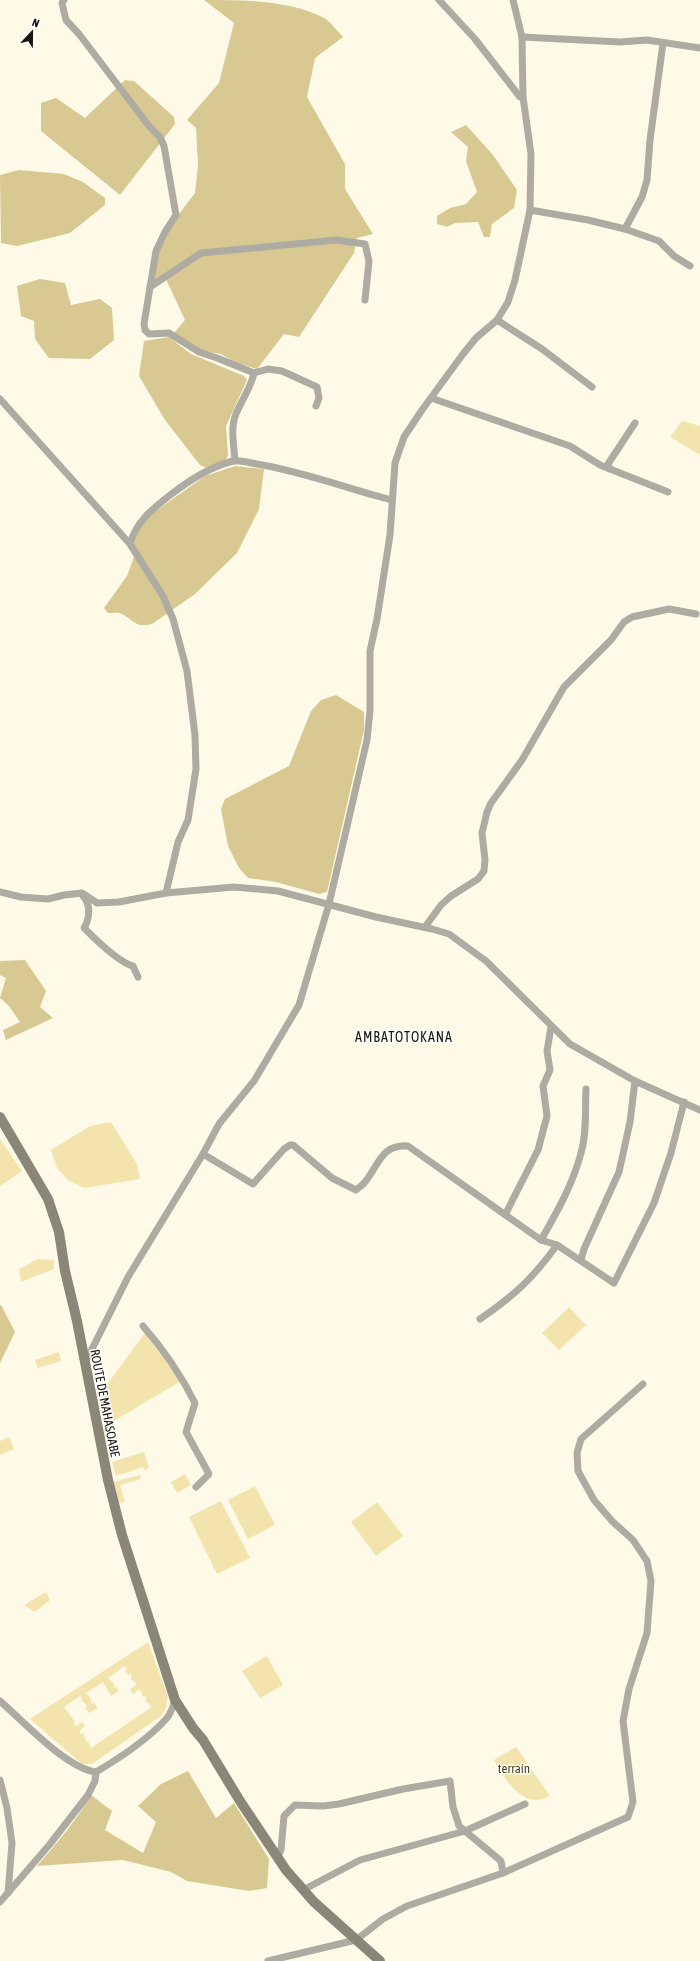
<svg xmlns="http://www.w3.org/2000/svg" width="700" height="1961" viewBox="0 0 700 1961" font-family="'Asap Condensed',sans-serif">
<rect width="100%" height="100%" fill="#fffae7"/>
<g fill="#f3e4ae" fill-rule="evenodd">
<path d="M682,421L700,426V455L670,437Z"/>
<path d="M111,1122L137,1164L140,1179L84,1188L68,1180L57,1168L51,1150L90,1126Z"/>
<path d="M0,1139L22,1171L0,1186Z"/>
<path d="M38,1259L54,1260V1269L21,1282L19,1269Z"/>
<path d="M569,1307L586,1325L559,1350L542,1333Z"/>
<path d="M145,1333L181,1381L112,1422L97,1397L99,1399L100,1394Z"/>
<path d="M59,1352L61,1361L38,1368L35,1360Z"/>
<path d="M9,1437L14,1449L0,1455V1441Z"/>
<path d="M144,1452L149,1468L144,1470L143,1467L116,1476L112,1462Z"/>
<path d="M185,1474L191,1485L177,1493L171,1482Z"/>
<path d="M140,1475L141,1479L120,1485L125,1502L119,1503L113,1482Z"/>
<path d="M255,1486L275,1525L248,1539L228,1500Z"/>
<path d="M221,1501L250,1558L217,1574L189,1517Z"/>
<path d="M377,1502L403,1536L376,1556L351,1522Z"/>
<path d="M46,1592L50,1600L35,1612L24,1605Z"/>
<path d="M148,1642L168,1697L166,1708L161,1716L92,1764H82L30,1719ZM125,1666L127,1669L125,1671L128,1675L130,1674L132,1677L130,1678L137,1684L130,1689L133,1694L140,1689L143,1697L145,1696L147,1699L145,1700L152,1707L91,1748L89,1745L90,1744L86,1741L83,1733L81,1734L79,1731L85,1726L82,1722L76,1726L74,1723L75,1722L64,1707L80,1696L82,1699L81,1700L87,1706L85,1708L89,1713L98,1708L94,1703L92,1704L90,1701L92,1700L86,1693L103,1682L111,1696L119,1691L116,1687L115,1688L113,1686L115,1685L108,1678Z"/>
<path d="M267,1656L283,1685L260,1698L242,1671Z"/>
<path d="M516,1747L550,1796C547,1797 542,1800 538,1800C517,1801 503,1776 494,1760Z"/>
</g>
<g fill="#d8c992">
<path d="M204,0C244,0 292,0 326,19C332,24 337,31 343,37L315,58L307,97L345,164V189L373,234L357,238L354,253L299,337L284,334L257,369L234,362L221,354L203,351L174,333L185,320L165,277L151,284L161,244L172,223L195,193L198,165L196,128L187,120L219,83L234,23Z"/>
<path d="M125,80L134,81L174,117L175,124L120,195L41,131V103L56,98L85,118Z"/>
<path d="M466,125L493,155L517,190L514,208L492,224L490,237H484L478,222L455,223L447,227L437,224V216L450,208L466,204L477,192L466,161L468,147L451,132Z"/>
<path d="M19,170L64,174L83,182L105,198V205L70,233L17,246L1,243L0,175Z"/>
<path d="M40,279L65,283L71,305L100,299L112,308L114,340L90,359L49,358L35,339L34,321L21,316L17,286Z"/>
<path d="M169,337L191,354L244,376L247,380L226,426L228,455L226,460L207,468L200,465L165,420L139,376L144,341Z"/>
<path d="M235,466L264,469L259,509L237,553L195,594L152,624C135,628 135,621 122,614C118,612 113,613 108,613L104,608L127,576L134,557L131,549L133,535L143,520L205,476Z"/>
<path d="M336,695L364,712V730L327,892L319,894L276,882L248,878L239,868L228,846L221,809L225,799L289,766L311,711L321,700Z"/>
<path d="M25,960L46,991L40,1007L53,1018L6,1040L3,1030L20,1022L9,1006L0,998L6,978L0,975V961Z"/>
<path d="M0,1305H1L15,1332L0,1363Z"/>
<path d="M188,1771L216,1818L234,1803L269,1859L267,1888L249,1891L187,1881L171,1872L123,1860L37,1866C57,1843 76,1821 91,1795L112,1811L105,1830L143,1853L156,1822L138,1806L161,1784Z"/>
</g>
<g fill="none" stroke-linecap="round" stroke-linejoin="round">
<g stroke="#aeaca2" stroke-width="7">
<path d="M64,0L62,3L66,20L79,34L149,126L160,137L164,146L176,215L165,232L156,251L144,324L145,330L149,334L169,333L199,352L217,358L254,373L268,369L282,371L317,387L319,398L316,406"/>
<path d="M439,0L475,39L520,97H523"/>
<path d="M522,37L620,42L647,40L700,48"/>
<path d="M530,210L588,220L625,229L642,197L647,180L650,140L663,43"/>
<path d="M625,229L659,241L674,256L690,266"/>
<path d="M150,287L201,253L336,240L365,244L369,261L365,300"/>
<path d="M497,320L542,349L592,387"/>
<path d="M431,398L570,446L600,465L610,469L608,464L635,423"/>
<path d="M0,399L130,544L163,596L173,619L187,671L195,735L196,769L188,820L178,842L166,893"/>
<path d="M235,461C234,445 230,428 236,414C242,399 251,388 254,373"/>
<path d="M610,469L668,492"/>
<path d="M130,544C136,522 151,510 169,496C188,481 209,467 233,461C240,460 250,463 257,464C304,472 346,488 392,500"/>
<path d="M0,892L21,897L48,899L64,895L82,893L97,903L119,902L166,893L234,887L278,891L376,917L432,929L449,934L486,961L570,1044L635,1081L700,1110"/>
<path d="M83,896C91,905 90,918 84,928C94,938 120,963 133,966L138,977"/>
<path d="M425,927L441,905L451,896L478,879L484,871L485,860L482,833L487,812L491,803L522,760L564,687L611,640L624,622L632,617L669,609L696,614"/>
<path d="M203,1154L253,1184L284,1149L290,1145H293L332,1178L356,1190C359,1187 363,1185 365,1182C379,1165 381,1144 408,1146L541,1240L557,1245L614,1283L654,1203L671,1153L684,1102"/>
<path d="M505,1215L538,1150L547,1116L543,1086L550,1070L547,1051L551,1027"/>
<path d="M541,1240C557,1212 573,1184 581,1153C587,1133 585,1110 586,1089"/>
<path d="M581,1260L584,1249L619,1172L630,1122L635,1081"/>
<path d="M480,1319C514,1296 533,1278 557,1245"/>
<path d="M143,1326C164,1350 181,1375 195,1403L186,1432L209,1474L196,1487"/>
<path d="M85,1363L128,1277L203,1154L219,1124L254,1081L299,1005L329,904L367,740L370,710V651L377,619L390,535L395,463L404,437L422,410L463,354L476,338L497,320L508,302L515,280L530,210L531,154L523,97L522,37L513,0"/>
<path d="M0,1701C24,1722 66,1768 96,1772C118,1759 149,1738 166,1719C171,1714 173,1707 175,1700"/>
<path d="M0,1780L7,1808L12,1843L8,1893"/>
<path d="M277,1858L281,1850L284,1816L295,1805L323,1806L339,1804L403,1789L450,1781L453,1807L459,1826L501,1861L503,1873"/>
<path d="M303,1890L360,1860L465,1831L525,1804"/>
<path d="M0,1902L50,1844L88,1795L95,1781L96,1772"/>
<path d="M268,1961L356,1940L383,1919L407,1906L503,1873L628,1817L633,1802L623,1721L629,1689L647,1633L651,1581L647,1561L633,1540L612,1521L594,1500L578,1471L577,1453L581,1439L643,1384"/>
</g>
<path stroke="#8a8678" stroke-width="10" d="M0,1117L48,1199L59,1232L65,1271L77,1321L108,1480L122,1535L175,1700L193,1728L203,1740L240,1801L286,1870L314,1902L380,1961"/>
</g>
<g text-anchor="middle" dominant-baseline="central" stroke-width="3" stroke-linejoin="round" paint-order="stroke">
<g font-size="13" fill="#18150d" stroke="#fff">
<text transform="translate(105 1403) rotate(79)">ROUTE DE MAHASOABE</text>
</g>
<g font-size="13" fill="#4d4216" stroke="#fff">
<text x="514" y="1768">terrain</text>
</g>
<g font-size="14" letter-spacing="1" fill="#18150d" stroke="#fff">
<text x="404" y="1037">AMBATOTOKANA</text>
</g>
</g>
<g transform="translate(32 32) rotate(22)" stroke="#ffffff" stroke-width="3" paint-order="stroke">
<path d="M0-3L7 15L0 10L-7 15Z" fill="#18150d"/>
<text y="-6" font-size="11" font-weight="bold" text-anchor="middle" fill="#18150d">N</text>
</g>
</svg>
